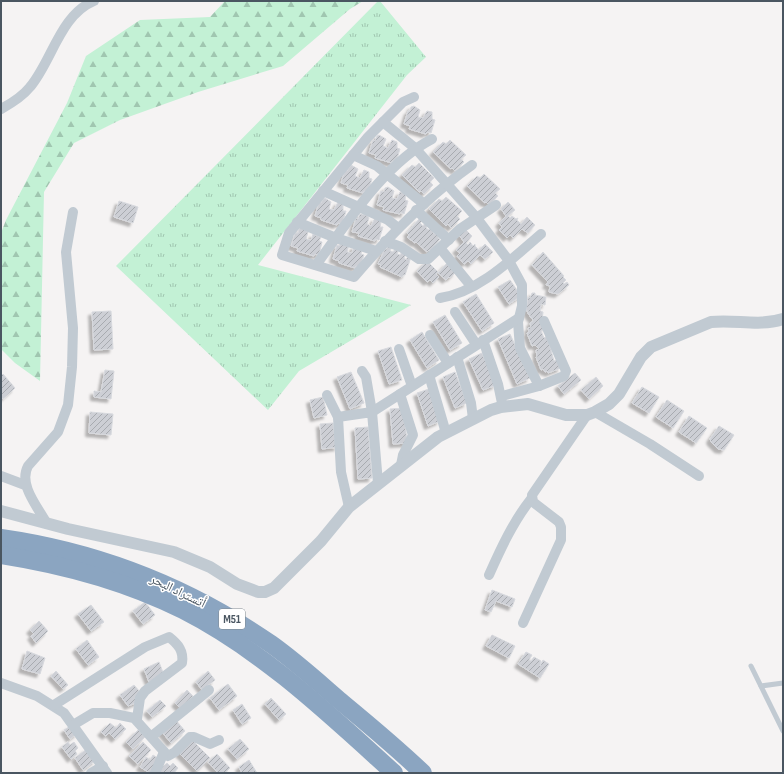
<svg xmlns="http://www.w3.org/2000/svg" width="784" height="774" viewBox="0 0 784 774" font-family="'Sofia Sans Condensed','Noto Naskh Arabic',sans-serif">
<defs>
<pattern id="grass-tufts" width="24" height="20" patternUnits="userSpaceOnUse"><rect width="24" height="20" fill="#c3f1d5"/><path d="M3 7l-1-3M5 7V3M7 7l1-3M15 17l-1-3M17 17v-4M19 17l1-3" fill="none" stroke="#a0c6b0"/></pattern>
<pattern id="forest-firs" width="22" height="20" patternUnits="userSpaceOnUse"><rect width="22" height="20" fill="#c3f1d5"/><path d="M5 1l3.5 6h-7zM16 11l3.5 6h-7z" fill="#a0c6b0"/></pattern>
<pattern id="building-hatch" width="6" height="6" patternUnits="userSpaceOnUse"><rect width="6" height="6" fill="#cdcfd5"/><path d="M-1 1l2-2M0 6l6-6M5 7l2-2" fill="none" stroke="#a8abb0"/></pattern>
<filter id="shadow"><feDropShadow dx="-3.5" dy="3.5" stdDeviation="1" flood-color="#0004"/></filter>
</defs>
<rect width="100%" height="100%" fill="#f5f3f3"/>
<path fill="url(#grass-tufts)" d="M378,1H380L426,57L407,75L258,265L411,305L299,371L268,410L116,266Z"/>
<path fill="url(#forest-firs)" d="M225,1H363L350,9L283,66L198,92L120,120L74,143L44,192L40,381L15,363L1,349V233L6,220L67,103L86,56L140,20L210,17Z"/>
<g fill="url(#building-hatch)" stroke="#d7d9de" filter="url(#shadow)">
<path d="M414,106L420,110L418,117L423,118L427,111L432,112V119L435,120L431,133L427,132L426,134L409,129L410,126L404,124L408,111H410L411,107Z"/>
<path d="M379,135L386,139L383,146L388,148L392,140L397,142V148L400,149L396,162L392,161V163L375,158L376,155L369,153L373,140L375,141L377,136Z"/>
<path d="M450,140L466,155L461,159L464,162L455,171L452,168L451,169L433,152L443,142L446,144Z"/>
<path d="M419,163L434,178L430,182L433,185L424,194L421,191L419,192L402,175L412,165L415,167Z"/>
<path d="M351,165L358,169L355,176L360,178L364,170L369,172V178L372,179L368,192L364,191L363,193L347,188L348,185L341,183L345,170L347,171Z"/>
<path d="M484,174L500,189L495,193L498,196L489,205L486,202L485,203L467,186L477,176L480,178Z"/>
<path d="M388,187L394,191L392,198L397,199L400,192L406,193L405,200L408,201L404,214L400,212V214L383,210L384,207L377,205L381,191L384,192L385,188Z"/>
<path d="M446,197L462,211L457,216L460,219L451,228L448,224L446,226L429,209L439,199L442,201Z"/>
<path d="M325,198L331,202L329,209L334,210L338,202L343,204V211H346L342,224L338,223L337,225L321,220V218L315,216L319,202L321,203L323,199Z"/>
<path d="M119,201L138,207L133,223L114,217Z"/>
<path d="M508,202L515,210L508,216L510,218L512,216L516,219L518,218L517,220L521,224L527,217L535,225L528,233L522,229L513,238L510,235L507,238L499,230L502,227L499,223L506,216L501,209Z"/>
<path d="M360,214L367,215L369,218L367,224L371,226L375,218L381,222L380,227H383L379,240L375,239V241L358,236L359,233L352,232L356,218L358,219Z"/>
<path d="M419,219L422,221L420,223L423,226L425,223L428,225L426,228L429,230L432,227L435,230L433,233L435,234L441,233L438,238L440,239L431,251L429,250L427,252L416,242L415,243L407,237L409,235L407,233Z"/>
<path d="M302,228L308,232L306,239L311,240L313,234L321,237L319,241L322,242L319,255L315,254L314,256L297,251L298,248L291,246L295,233H298L299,229Z"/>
<path d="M465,229L472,236L466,243L468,245L470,242L473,246L475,244V246L479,250L485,244L493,252L485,259L480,255L471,264L468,261L464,264L457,256L460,253L456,250L464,242L459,235Z"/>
<path d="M341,242L349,245L347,252L352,253L354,246L362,249L361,254L364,255L360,267L356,266L355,268L339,263V261L333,259L337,245L339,246Z"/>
<path d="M388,246L392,247L390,251L393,252L395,249L399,250L397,254L400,255L402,252L406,254L404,258L406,260L408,256L411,257L405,275H403L402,277L380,267L381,265L378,264L385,249H387Z"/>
<path d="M543,252L564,276L563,277L566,280L563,283L564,284L567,282L569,285L558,294L549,292L550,286L546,285L548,282L532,265Z"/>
<path d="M427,261L438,272L436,274L439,277L433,283L430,280L427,282L417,271Z"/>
<path d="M447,263L456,272L450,278L449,277L446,280L438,273Z"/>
<path d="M510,280L521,296L509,304L498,287Z"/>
<path d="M532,293H535V295L546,297L545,305L541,304L540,311L543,312L542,322L545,329L541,331L544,338L547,336L554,361L557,360L561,368L548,373L547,371L545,372L543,369L541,370L536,357H537L536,350L539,349L535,345L532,346L527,333L529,332L528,328L531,327L530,323L533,321L532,318L530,317V315L528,314V311H526L528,297L530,298Z"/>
<path d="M476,294L494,323L482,331L463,302Z"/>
<path d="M111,311L113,349L94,350L92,312Z"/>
<path d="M445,315L462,343L450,350L433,322Z"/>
<path d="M422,332L439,360L427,368L410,340Z"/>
<path d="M510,334L530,378L517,384L498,339Z"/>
<path d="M391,347L402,380L389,384L378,351Z"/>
<path d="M482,353L496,385L483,390L469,359Z"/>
<path d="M105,370L114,371L111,399L94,397V391L101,392Z"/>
<path d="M351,372L364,403L350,409L337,377Z"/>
<path d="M455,372L467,403L455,408L443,377Z"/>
<path d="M575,373L581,380L564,394L558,386Z"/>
<path d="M3,374L15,388L3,399L1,397V376Z"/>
<path d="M596,377L603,386L589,399L581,390Z"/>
<path d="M642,387L659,397L649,413L632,403Z"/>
<path d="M429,389L440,421L428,426L417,393Z"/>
<path d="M323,397L327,415L314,418L310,400Z"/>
<path d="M667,400L684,411L673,428L656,417Z"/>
<path d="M404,408L407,443L393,444L390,409Z"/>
<path d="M90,412L113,414L111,435L89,433Z"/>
<path d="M689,416L707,428L696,443L679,432Z"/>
<path d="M333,423L335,441L338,447L322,449L320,424Z"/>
<path d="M719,426L734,435L724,450L718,449L711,442L710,439Z"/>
<path d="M368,427L372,478L358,479L355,428Z"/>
<path d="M492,590L515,599L512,607L496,601L491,612L485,610Z"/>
<path d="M145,602L155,615L143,624L133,611Z"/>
<path d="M91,605L104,622L91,631L78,614Z"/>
<path d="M39,621L48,631L36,643L31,636L34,634L30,630Z"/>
<path d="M492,635L515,646L509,658L486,646Z"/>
<path d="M87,640L99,657L88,665L76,649Z"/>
<path d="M27,651L45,658L40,674L22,669Z"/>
<path d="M526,652L532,655L529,660L531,661L534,657L541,661L540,666L543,660L549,664L540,678L518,664Z"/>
<path d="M159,662L164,675L149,682L144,669Z"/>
<path d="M56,671L68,685L63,689L51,676Z"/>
<path d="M208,671L215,680L202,690L196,682Z"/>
<path d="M228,684L237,696L219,710L210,698Z"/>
<path d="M134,685L140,692L138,702L128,706L120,695Z"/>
<path d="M187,690L193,696L180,708L175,703Z"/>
<path d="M271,698L286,714L279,720L265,704Z"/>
<path d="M160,700L166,706L152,717L147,711Z"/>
<path d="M242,704L251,718L242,724L233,710Z"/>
<path d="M175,719L185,731L171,743L161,731Z"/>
<path d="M110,723L116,728L120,723L126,729L115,739L109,733L106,736L101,732Z"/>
<path d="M72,725L78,733L70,739L64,730Z"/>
<path d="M138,730L145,737L133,749L126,742Z"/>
<path d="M240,739L249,749L237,759L228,749Z"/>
<path d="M192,740L210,758L197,771L179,753Z"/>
<path d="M68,742L70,745L74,742L78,748L75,751L77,754L71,759L62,747Z"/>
<path d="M143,742L151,750L138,764L129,756Z"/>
<path d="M88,748L96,760L83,770L75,758Z"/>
<path d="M217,754L230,768L225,773H218L208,762Z"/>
<path d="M153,755L161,760L152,773H150L140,767L146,757L150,760Z"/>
<path d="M249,760L257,773H242L239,767Z"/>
<path d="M167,763L170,766L173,763L178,768L174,773H160L158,771Z"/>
</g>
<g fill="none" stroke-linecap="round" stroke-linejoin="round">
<g stroke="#c1cad2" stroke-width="5">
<path d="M751,666L783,731"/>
<path d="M761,686L783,683"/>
</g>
<g stroke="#c1cad2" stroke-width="10">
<path d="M414,97L403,102L368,137L289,233L282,255L354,277C390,235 427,197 472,165"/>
<path d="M1,109C12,103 22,97 30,87C52,61 60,15 94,1"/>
<path d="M383,122L415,148L476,217L509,261L522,285V306L518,322L520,348L539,386L502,396"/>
<path d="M353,155L377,166L424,204"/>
<path d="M323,191L388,220L398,228"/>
<path d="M416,210L449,240"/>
<path d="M297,222L336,238L376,251"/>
<path d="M385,241L401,247L419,259H428L460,229L496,205"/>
<path d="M440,248L471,286"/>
<path d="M316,265C348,222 384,164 432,139"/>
<path d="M440,298C479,292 513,258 541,234"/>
<path d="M455,312L476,344"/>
<path d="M430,335L448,363"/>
<path d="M483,340L498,384L502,403"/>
<path d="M399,349L412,386"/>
<path d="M457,357L471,403L473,419"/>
<path d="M362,371L366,377L372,412L519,318"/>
<path d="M429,375L446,433"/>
<path d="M539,386L564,376L566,371L544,321"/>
<path d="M400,394L413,435L403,455L401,465"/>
<path d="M327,395L338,417L341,472L349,507"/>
<path d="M595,412L650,444L699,476"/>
<path d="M338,417L372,412L378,483"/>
<path d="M1,476L25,485"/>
<path d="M47,524C38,507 18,485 28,466L58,432L68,405L72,367L73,328L66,252L73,212"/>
<path d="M489,575C501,548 513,522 531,499"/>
<path d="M523,623L561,540V527L559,522L533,502L532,495L587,415"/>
<path d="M1,683L37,696L64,713L107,773"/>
<path d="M54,705L145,647L169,637C178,644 184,651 182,663L145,691L140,698L137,719"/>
<path d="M73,725L93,713H110L134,718L168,756L175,752L190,737H194L210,744L219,740"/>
<path d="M152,736L209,690"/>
<path d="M91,773L103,766"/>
<path d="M155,773L164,752"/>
</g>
<path stroke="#c1cad2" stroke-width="12" d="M1,511L68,529L174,552L210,567L237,584L258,592H265L274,588L321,541L349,507L438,437L491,410L501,407L528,404L566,415H587L595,412L609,404L619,394L641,357L651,347L711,322C735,319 759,327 783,319"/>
<g stroke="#8ba5c1" stroke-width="18">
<path d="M1,538C99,552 190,588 271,644C295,661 317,681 339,700C368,724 396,747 423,773"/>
<path d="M1,555C65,565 125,581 183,610C262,650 329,714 394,773"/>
</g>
</g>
<g text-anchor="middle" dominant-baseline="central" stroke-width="3" stroke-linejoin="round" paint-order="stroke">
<rect fill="#fff" stroke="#808990" stroke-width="1" x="219" y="609" width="26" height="20" rx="3"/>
<g font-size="12" font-weight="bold" fill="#4a5661">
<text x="232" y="619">M51</text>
</g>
<g font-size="13" fill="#4a5661" stroke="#fff">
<text transform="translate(178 591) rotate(26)">أتستراد البحر</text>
</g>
</g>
<rect width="784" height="774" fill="none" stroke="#4a5661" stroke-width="4"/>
</svg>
